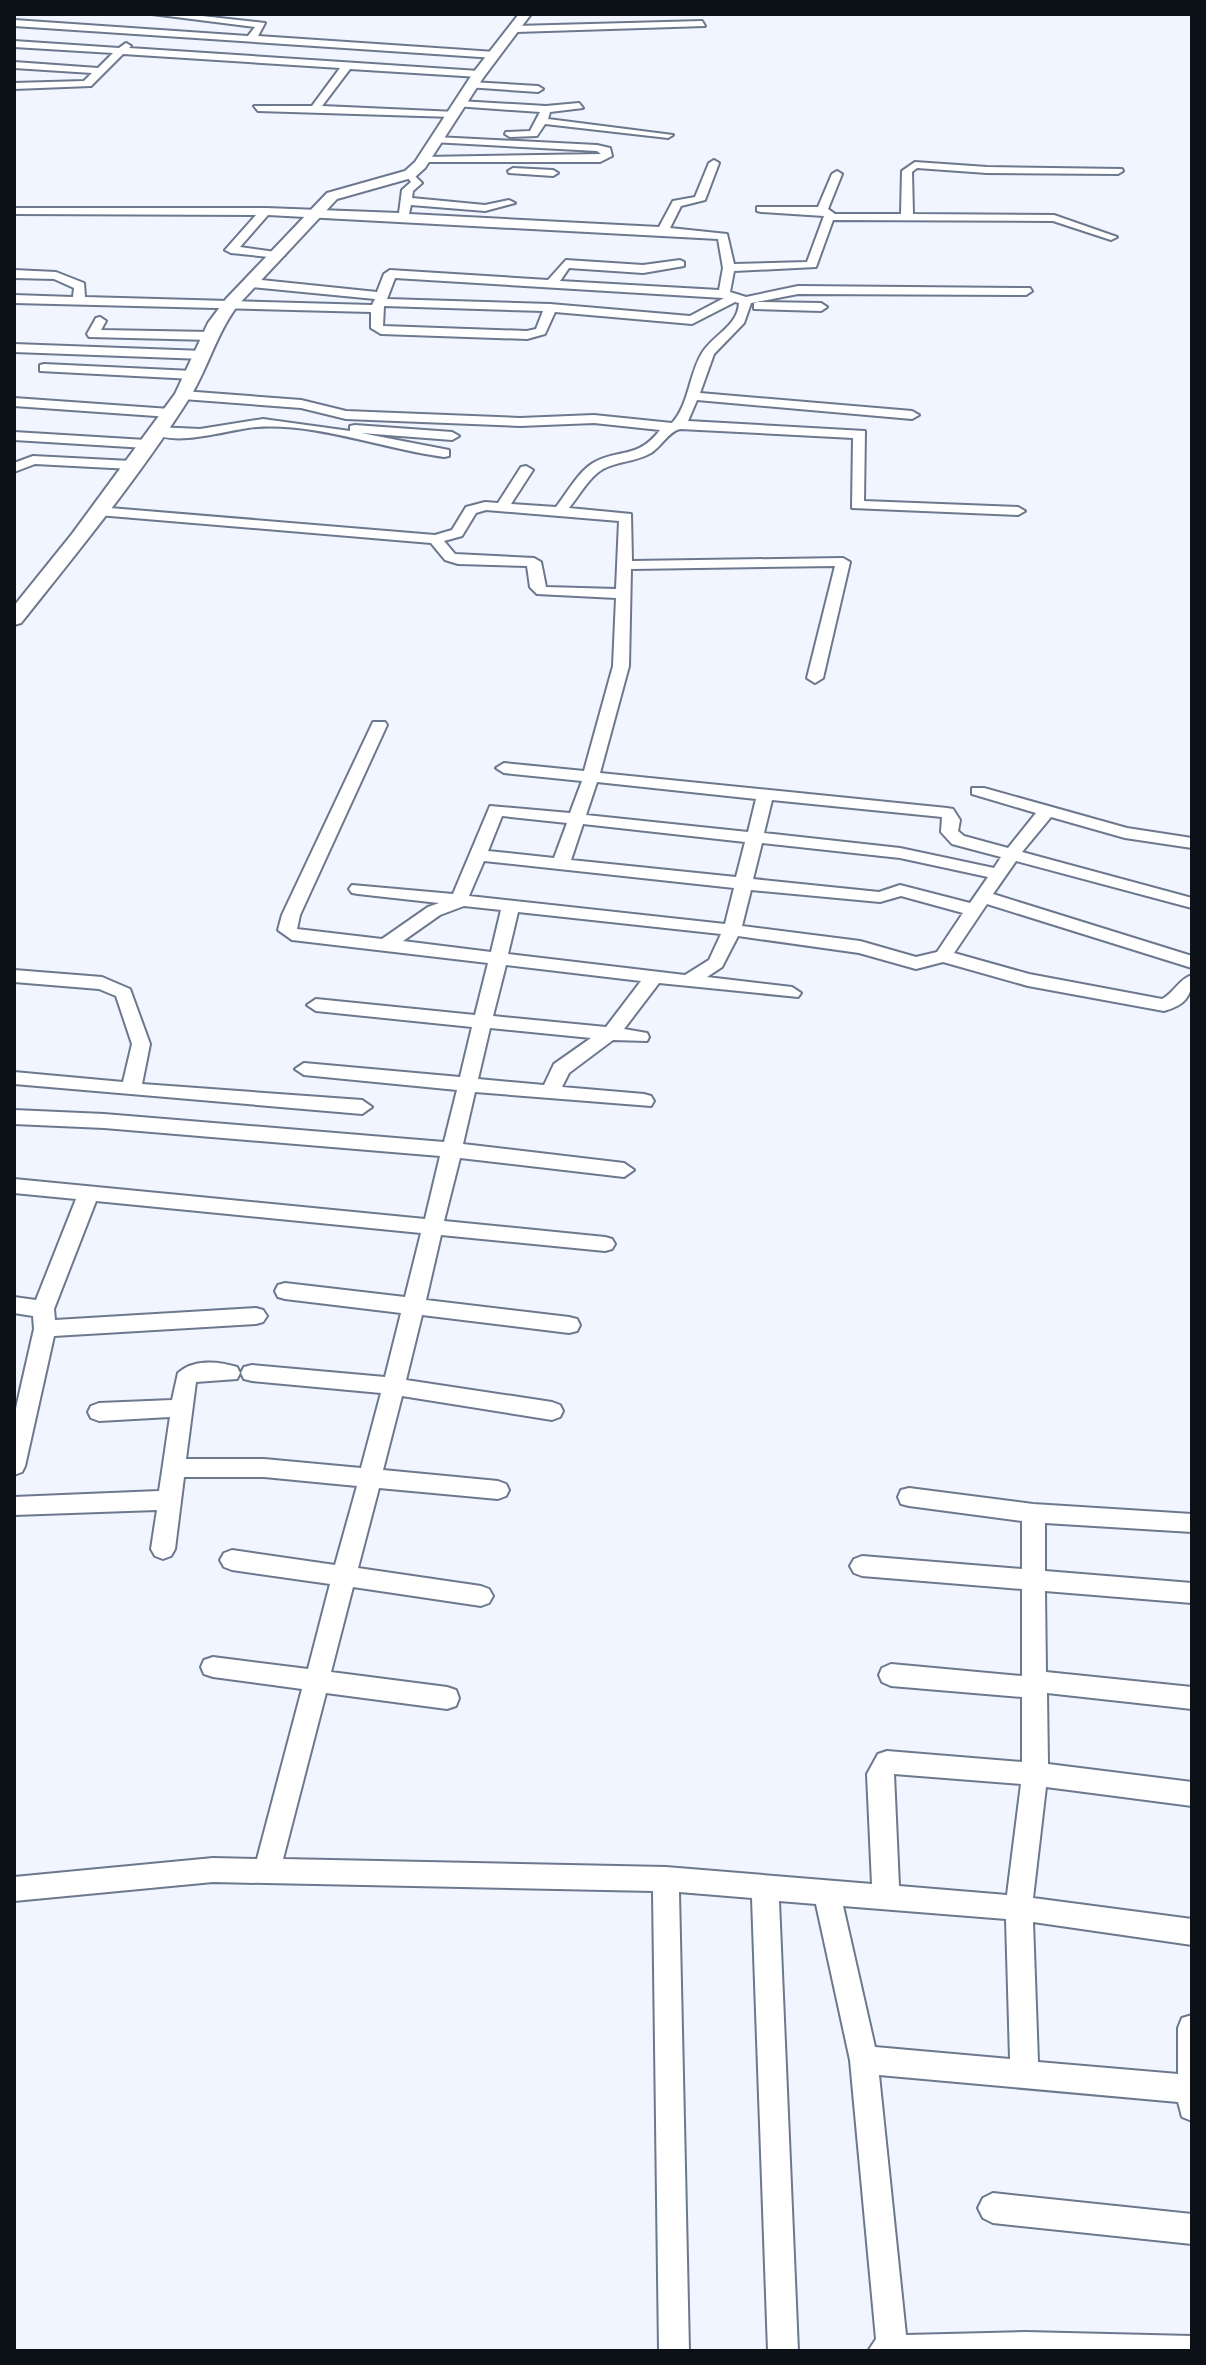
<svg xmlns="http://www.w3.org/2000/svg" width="1206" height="2365" viewBox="0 0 1206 2365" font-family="'Roboto Condensed',sans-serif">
<rect width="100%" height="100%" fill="#f0f5ff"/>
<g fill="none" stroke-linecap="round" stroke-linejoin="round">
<defs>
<g id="minor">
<path d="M152,14H184L265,23L258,36L495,52L500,55L495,58L14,26V20L248,36L255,27Z"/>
<path d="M702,21L705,26L516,32L511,29L516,26Z"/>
<path d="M14,41L119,48L126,43L131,46L129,48L479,71L484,74L479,77L350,69L322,106L457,112V116L453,117L258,111L254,106H312L340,68L123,54L91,86L14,89V83L84,81L92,73L14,68V62L98,68L113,53L14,47Z"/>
<path d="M471,82L538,86L543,89L538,92L467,87Z"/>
<path d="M459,101L546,106L579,103L583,108L550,112L548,119L673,135L668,138L545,124L537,136L510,137L505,134L506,132L530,131L540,112L455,106Z"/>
<path d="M436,137L597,145L610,148L612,156L600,162H420V158L424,157L601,154L597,151L432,142V138Z"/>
<path d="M714,160L719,163L705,200L681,206L670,228L727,234L734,264L807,262L824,216L761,212L757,211V207H818L832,174L837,171L842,174L828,209L835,214H901L902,171L915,162L987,167L1122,169L1123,171L1118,174L987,173L917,168L912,172L913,214L1054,215L1117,237L1111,240L1053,221L833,220L816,267L734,271L730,292L746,297L798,286L1030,288L1032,291L1026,295L798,294L751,303L744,323L714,354L700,393L912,411L919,415L912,419L697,400L688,421L865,431L864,501L1018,507L1025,511L1018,515L852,508L853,438L680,429C668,432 662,446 651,453C635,462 618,461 603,469C589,477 579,496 569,508L631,514L632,561L843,558L850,562L823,678L815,683L807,678L835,566L631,569L629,666L600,773L947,808L953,809L960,820L958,831L964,836L1008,848L1036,813L972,794V788H984L1127,828L1192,838V848L1125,838L1051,817L1022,852L1192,898V908L1016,861L993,894L1192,956V968L987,904L954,953L1029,974L1162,999C1174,993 1179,979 1192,975C1192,997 1185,1005 1164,1011L1028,986L943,962L916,969L859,953L738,936L722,967L707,977L792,987L801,993L798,997L659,983L624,1029L647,1033L649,1037L647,1041L613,1040L569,1073L562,1087L644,1094L651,1096L654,1101L651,1106L475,1092L463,1144L624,1163L634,1170L624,1177L460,1158L444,1221L605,1237L612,1239L615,1244L612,1249L605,1251L441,1235L426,1300L569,1317L577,1319L580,1325L577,1331L569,1333L422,1315L406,1380L552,1402L560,1405L563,1411L560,1417L552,1420L402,1396L383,1470L498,1481L506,1484L509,1490L506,1496L498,1499L379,1488L358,1568L481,1586L489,1589L493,1596L489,1603L481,1606L353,1587L331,1672L447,1687L456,1690L459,1698L456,1706L447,1709L326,1693L283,1859L666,1867L872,1884L867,1774L878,1754L887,1751L1022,1762V1697L891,1686L882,1682L879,1675L882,1668L891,1664L1022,1676V1589L862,1576L854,1573L850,1566L854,1559L862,1556L1022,1569V1521L909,1506L901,1504L898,1497L901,1490L909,1488L1033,1504L1192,1514V1532L1045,1523V1571L1192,1583V1603L1045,1591L1046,1672L1192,1687V1709L1047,1693L1048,1764L1192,1782V1806L1046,1787L1033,1898L1192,1919V1945L1033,1922L1038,2062L1178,2074V2028L1182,2018L1192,2015V2121L1182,2117L1178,2102L879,2075L906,2335L1025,2332L1192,2336V2351H868L876,2339L850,2060L816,1904L779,1901L798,2351H768L752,1898L679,1892L689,2351H659L653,1891L213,1882L14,1901V1877L213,1858L257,1859L302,1689L213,1677L204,1674L201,1667L204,1660L213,1657L308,1669L330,1584L232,1570L224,1567L220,1560L224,1553L232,1550L335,1565L357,1486L264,1477H184L175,1549L171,1556L163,1559L155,1556L151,1549L157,1510L14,1515V1497L159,1491C163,1466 166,1443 170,1417L99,1421L91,1418L88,1412L91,1406L99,1403L172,1400L178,1373C193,1359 218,1361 237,1367L240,1373L237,1379L196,1382L186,1459H264L361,1468L381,1393L252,1381L244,1379L241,1373L244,1367L252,1365L385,1377L401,1313L285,1299L278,1297L275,1291L278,1285L285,1283L405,1297L421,1233L96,1201L54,1309L55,1320L256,1308L263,1310L267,1316L263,1322L256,1324L54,1336L25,1466L22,1472L14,1475V1417L34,1329L33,1316L14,1313V1297L36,1300L76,1199L14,1193V1179L425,1219L440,1156L104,1128L14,1124V1110L104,1114L444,1142L457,1090L304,1075L295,1069L304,1063L460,1077L472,1027L316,1011L307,1005L316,999L475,1015L488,963L292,940L278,930L282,915L373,722H385L387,725L300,915L297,929L382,939L428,907L439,903L358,894L352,893L349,889L352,885L453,894L490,806L570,813L582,781L504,773L496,768L504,763L584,771L613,666L616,598L537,594L530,587L527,566L458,564L445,560L431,543L98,515L91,511L98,507L435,535L452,530L466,507L485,502L498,503L521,467L526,466L533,470L511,504L556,507C567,493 578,472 593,463C619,448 637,460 660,430L594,423L520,426L346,419L301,408L183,399L177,395L183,391L301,400L346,411L520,418L594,415L672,423C689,405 689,374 702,353C713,335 738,326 739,303L735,302L692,324L555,312L545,334L527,339L381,334L371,328V312L14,303V295L73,297L74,288L54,279L14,278V270L56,272L84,283L85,297L372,305L375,299L251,287L245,283L251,279L377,292L384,274L390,270L548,280L566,260L643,265L680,260L684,262V266L643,273L569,268L560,281L719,290L723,268L718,239L268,215L240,247L283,253L285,255L279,258L231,253L225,250L256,215L14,214V208H266L399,213L402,190L411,182L405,174L410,171L422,183L413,191L412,198L485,205L509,200L515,203L485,211L411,205L409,214L659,227L673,201L695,197L709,163ZM395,278L723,298H724L690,316L550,304L387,299ZM384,306L543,311L536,329L527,331L383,326ZM486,510L619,521L616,589L546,587L541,562L534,558L455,554L444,541L462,536L476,513ZM597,782L756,799L748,832L586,815ZM772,800L942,817L941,832L952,844L1001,857L994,868L900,848L764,833ZM502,816L567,823L554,858L488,851ZM583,824L745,842L736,877L571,860ZM762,843L900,858L988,877L970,903L900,885L879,892L753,879ZM484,861L734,888L725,924L469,896ZM751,890L880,902L901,896L963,913L937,952L916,957L860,941L742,926ZM464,906L501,910L491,952L403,941L440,915ZM518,912L721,934L709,960L685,975L508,954ZM506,965L641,981L606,1027L493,1016ZM490,1028L591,1038L554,1064L544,1085L478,1079ZM894,1774L1021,1784L1007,1895L899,1886ZM843,1906L1006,1919L1010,2059L875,2047Z"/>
<path d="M513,168L553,170L558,173L553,176L509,173L508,171Z"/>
<path d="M758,302L821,303L827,307L821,311L754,309V303Z"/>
<path d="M100,317L106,321L101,330L211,332L217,336L211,340L89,337L87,334L96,318Z"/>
<path d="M14,344L204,351L210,355L204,359L14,352Z"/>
<path d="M44,364L193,371L199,375L193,379L40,371V365Z"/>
<path d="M14,398L170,409L177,413L170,417L14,406Z"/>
<path d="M263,419L350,431V426L355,425L452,432L459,436L452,440L361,433L449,450V456L444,457C383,449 319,423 257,427C229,429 173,449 149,431L156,427L200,429Z"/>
<path d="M14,432L146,440L153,444L146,448L14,440Z"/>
<path d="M33,456L131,461L138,465L131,469L35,464L14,472V463Z"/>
<path d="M14,970L102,977L130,989L150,1044L142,1084L362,1100L372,1107L362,1114L14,1084V1072L123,1082L132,1044L116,996L99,989L14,982Z"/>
<path d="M993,2193L1192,2214V2244L993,2223L983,2218L978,2208L983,2198Z"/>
</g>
<path id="tertiary" d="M519,14H531L483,78L425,168L415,177L337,199L238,305C216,334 208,368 190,397C140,476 79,550 21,623L14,625V606L72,534L175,394L208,323L226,299L327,193L405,171L415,162L473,73Z"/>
</defs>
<use href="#minor" stroke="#6c788d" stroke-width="4"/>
<use href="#tertiary" stroke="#6c788d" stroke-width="4"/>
<use href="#minor" fill="#fff" fill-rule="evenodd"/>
<use href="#tertiary" fill="#fff" fill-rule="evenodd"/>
</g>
<rect width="1206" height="2365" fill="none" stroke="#0c1118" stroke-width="32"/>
</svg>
